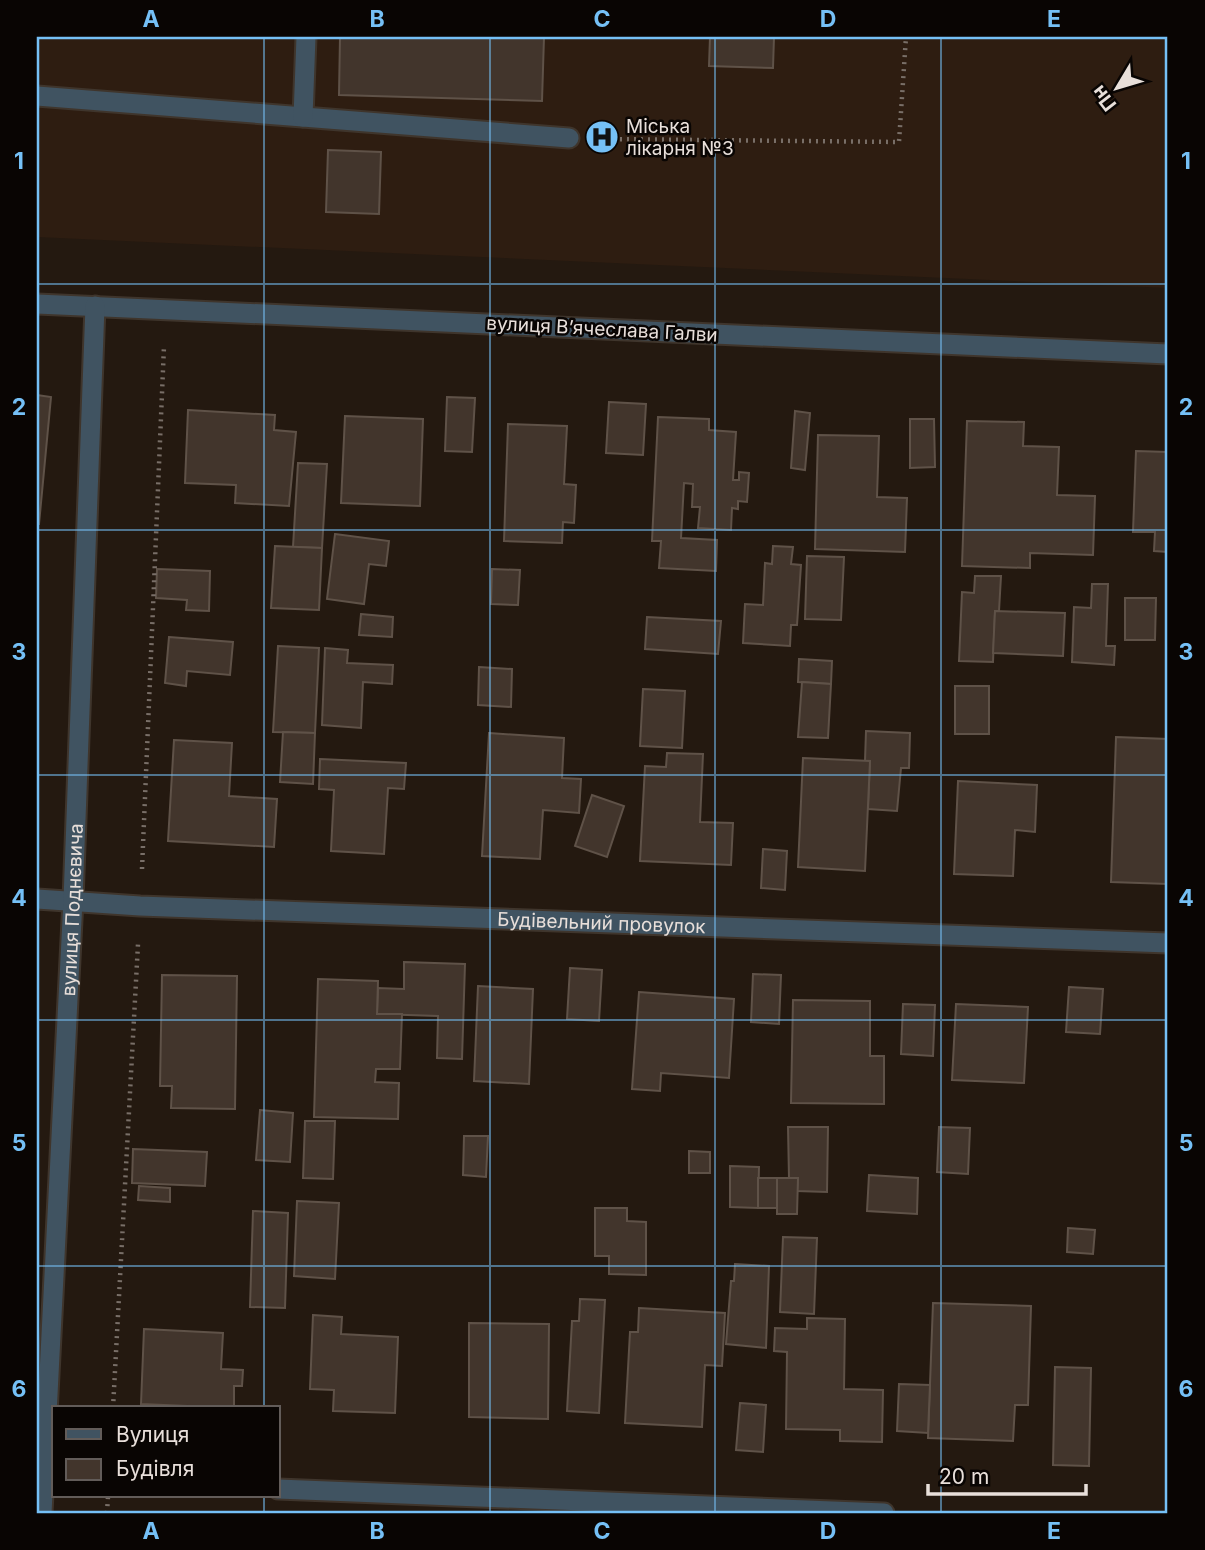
<svg xmlns="http://www.w3.org/2000/svg" width="1205" height="1550" viewBox="0 0 1205 1550" font-family="Inter,sans-serif">
<rect width="100%" height="100%" fill="#241910"/>
<path fill="#2e1d11" d="M37,37H1168V288L37,237Z"/>
<g fill="#42352c" stroke="#5f5248" stroke-width="2">
<path d="M340,37H544L542,101L339,95Z"/>
<path d="M710,37H774L773,68L709,66Z"/>
<path d="M328,150L381,152L379,214L326,212Z"/>
<path d="M37,395L51,397L39,524H37Z"/>
<path d="M447,397L475,398L472,452L445,451Z"/>
<path d="M609,402L646,404L643,455L606,453Z"/>
<path d="M188,410L275,415L274,430L296,432L289,506L235,503L236,485L185,483Z"/>
<path d="M795,411L810,413L805,470L791,468Z"/>
<path d="M345,416L423,419L420,506L341,503Z"/>
<path d="M658,417L709,419V430L736,432L733,480H739V472L749,473L747,502L738,501V509L732,508L731,530L698,528L700,507H692L693,484L684,483L681,538L717,540L716,571L659,568L661,541H652Z"/>
<path d="M910,419H934L935,467L910,468Z"/>
<path d="M967,421L1024,422L1023,446L1059,447L1057,495L1095,496L1093,555L1030,553V568L962,566Z"/>
<path d="M508,424L567,426L564,484L576,485L574,523L563,522L562,543L504,541Z"/>
<path d="M818,435L879,436L877,497L907,498L905,552L815,549Z"/>
<path d="M1136,451L1168,452V552L1154,551L1155,532H1133Z"/>
<path d="M298,463L327,464L322,548L293,547Z"/>
<path d="M335,534L389,541L386,566L369,564L364,604L327,599Z"/>
<path d="M275,546L322,548L319,610L271,608Z"/>
<path d="M773,546L793,547L791,564L801,565L797,625H791L790,646L743,643L745,604L763,605L765,563L772,564Z"/>
<path d="M807,556L844,557L841,620L805,619Z"/>
<path d="M157,569L210,571L209,611L186,610L187,600L156,598Z"/>
<path d="M492,569L520,570L518,605L491,604Z"/>
<path d="M975,576H1001L999,611H995L993,662L959,661L962,592L974,593Z"/>
<path d="M1092,584H1108L1106,646H1115L1114,665L1072,662L1074,607L1091,608Z"/>
<path d="M1125,598H1156L1155,640H1125Z"/>
<path d="M995,611L1065,613L1063,656L993,653Z"/>
<path d="M361,614L393,617L392,637L359,635Z"/>
<path d="M647,617L721,621L718,654L645,649Z"/>
<path d="M169,637L233,642L230,675L187,671L186,686L165,683Z"/>
<path d="M278,646L319,648L315,733L273,732Z"/>
<path d="M325,648L348,650L347,663L393,665L392,684L363,682L361,728L322,725Z"/>
<path d="M799,659L832,661L831,684L798,682Z"/>
<path d="M479,667L512,669L511,707L478,705Z"/>
<path d="M802,682L831,684L828,738L798,737Z"/>
<rect x="955" y="686" width="34" height="48"/>
<path d="M643,689L685,691L682,748L640,746Z"/>
<path d="M866,731L910,733L909,768H901L897,811L868,809L870,761H865Z"/>
<path d="M283,732L315,733L313,784L280,782Z"/>
<path d="M489,733L564,738L562,778L581,779L579,813L543,810L540,859L482,856Z"/>
<path d="M1116,737L1168,739V884L1111,882Z"/>
<path d="M174,740L232,743L229,796L277,799L274,847L168,841Z"/>
<path d="M667,753L703,754L700,822L733,823L731,865L640,861L645,766L666,767Z"/>
<path d="M803,758L870,761L865,871L798,867Z"/>
<path d="M320,759L406,763L404,789L388,788L384,854L331,851L334,790L319,789Z"/>
<path d="M958,781L1037,785L1035,832L1015,830L1013,876L954,874Z"/>
<path d="M592,795L624,806L607,857L575,846Z"/>
<path d="M763,849L787,851L785,890L761,888Z"/>
<path d="M404,962L465,964L462,1059L437,1058L438,1016L377,1014L378,988L404,989Z"/>
<path d="M570,968L602,970L599,1021L567,1019Z"/>
<path d="M753,974L781,975L779,1024L751,1022Z"/>
<path d="M162,975L237,976L235,1109L171,1108L172,1086H160Z"/>
<path d="M318,979L378,981L377,1014H402L400,1069H376L375,1082L399,1083L398,1119L314,1117Z"/>
<path d="M478,986L533,989L529,1084L474,1081Z"/>
<path d="M1069,987L1103,989L1100,1034L1066,1032Z"/>
<path d="M639,992L734,999L729,1078L661,1073L660,1091L632,1089Z"/>
<path d="M793,1000L870,1001V1056H884V1104L791,1103Z"/>
<path d="M903,1004L935,1005L933,1056L901,1054Z"/>
<path d="M956,1004L1028,1007L1024,1083L952,1080Z"/>
<path d="M260,1110L293,1113L290,1162L256,1160Z"/>
<path d="M305,1121H335L333,1179L303,1178Z"/>
<path d="M788,1127H828L827,1192L797,1191L798,1178H789Z"/>
<path d="M939,1127L970,1128L968,1174L937,1172Z"/>
<path d="M464,1136H488L486,1177L463,1175Z"/>
<path d="M133,1149L207,1152L205,1186L132,1183Z"/>
<path d="M689,1151L710,1152V1173H689Z"/>
<path d="M730,1166L759,1167L758,1208L730,1207Z"/>
<path d="M869,1175L918,1178L917,1214L867,1211Z"/>
<rect x="758" y="1178" width="19" height="30"/>
<path d="M777,1178H798L797,1214H777Z"/>
<path d="M139,1186L170,1188V1202L138,1200Z"/>
<path d="M297,1201L339,1203L335,1279L294,1276Z"/>
<path d="M595,1208H627V1221L646,1222V1275L609,1274V1256H595Z"/>
<path d="M253,1211L288,1213L285,1308L250,1307Z"/>
<path d="M1068,1228L1095,1230L1093,1254L1067,1252Z"/>
<path d="M783,1237L817,1238L814,1314L780,1312Z"/>
<path d="M735,1264L769,1266L766,1348L726,1344L731,1281H734Z"/>
<path d="M580,1299L605,1300L599,1413L567,1411L572,1321H579Z"/>
<path d="M933,1303L1031,1306L1028,1405H1015L1013,1441L928,1438Z"/>
<path d="M639,1308L725,1313L722,1366L705,1365L702,1427L625,1423L630,1332H638Z"/>
<path d="M313,1315L342,1317L341,1334L398,1337L395,1413L333,1411L334,1390L310,1389Z"/>
<path d="M807,1318L845,1319L844,1389L883,1390L882,1442L840,1441V1430L786,1429L787,1352L774,1351L775,1328L807,1329Z"/>
<path d="M469,1323L549,1324L548,1419L469,1417Z"/>
<path d="M144,1329L223,1333L221,1369L243,1370L242,1386H234V1408L141,1404Z"/>
<path d="M1055,1367L1091,1368L1089,1466L1053,1465Z"/>
<path d="M899,1384L930,1385L928,1433L897,1431Z"/>
<path d="M740,1403L766,1405L763,1452L736,1450Z"/>
</g>
<g fill="none" stroke-linecap="round" stroke-linejoin="round">
<defs>
<g id="service">
<path d="M37,96L569,138"/>
<path d="M303,117L306,37"/>
</g>
<g id="minor">
<path d="M37,304L1168,354"/>
<path id="s1" d="M37,899L140,906L1168,943"/>
<path d="M278,1489L884,1513"/>
<path id="s2" d="M42,1513L73,900L95,306"/>
</g>
</defs>
<use href="#service" stroke="#3f352c" stroke-width="23"/>
<use href="#minor" stroke="#3f352c" stroke-width="23"/>
<g stroke="#796f68" stroke-width="4.5" stroke-dasharray="2 5" stroke-linecap="butt">
<path d="M606,139L899,142L906,37"/>
<path d="M142,869L164,346"/>
<path d="M113,1408L138,944"/>
<path d="M107,1513L108,1496"/>
</g>
<use href="#service" stroke="#405361" stroke-width="19"/>
<use href="#minor" stroke="#405361" stroke-width="19"/>
</g>
<path fill="none" stroke="#75c0f6" stroke-width="2" stroke-opacity="0.55" d="M264,37V1408M490,37V1513M715,37V1513M941,37V1513M37,284H1168M37,530H1168M37,775H1168M37,1020H1168M37,1266H1168M264,1496V1513"/>
<defs>
<symbol id="hospital-disc" viewBox="-11 -11 22 22"><circle r="9.5" fill="#75c0f6" stroke="#090503"/><path d="M-5-5h3v3.5h4V-5h3V5h-3V1.5h-4V5h-3Z" fill="#111"/></symbol>
</defs>
<g fill-rule="evenodd">
<use href="#hospital-disc" x="583" y="118" width="38" height="38"/>
</g>
<g text-anchor="middle" dominant-baseline="central" stroke-width="5" stroke-linejoin="round" paint-order="stroke">
<g font-size="19" fill="#e8dfda" stroke="#090503" text-anchor="start">
<text x="626" y="126">Міська<tspan x="626" dy="22">лікарня №3</tspan></text>
</g>
<g font-size="19" fill="#e8dfda" stroke="#090503">
<text transform="translate(602 329) rotate(3)">вулиця Вʼячеслава Галви</text>
<text stroke="none"><textPath href="#s2" startOffset="604">вулиця Поднєвича</textPath></text>
<text stroke="none"><textPath href="#s1" startOffset="565">Будівельний провулок</textPath></text>
</g>
</g>
<rect width="1205" height="1550" fill="none" stroke="#090503" stroke-width="77"/>
<rect x="52" y="1406" width="228" height="91" fill="#090503" stroke="#625c59" stroke-width="2"/>
<rect x="66" y="1429" width="35" height="10" fill="#405361" stroke="#625c59" stroke-width="2"/>
<text x="116" y="1442" font-size="21" fill="#e8dfda">Вулиця</text>
<rect x="66" y="1459" width="35" height="21" fill="#42352c" stroke="#625c59" stroke-width="2"/>
<text x="116" y="1476" font-size="21" fill="#e8dfda">Будівля</text>
<g transform="translate(1117 88) rotate(232)" stroke="#090503" stroke-width="5" paint-order="stroke">
<path d="M0-5L12 26L0 18L-12 26Z" fill="#e8dfda"/>
<text y="-10" font-size="19" font-weight="bold" text-anchor="middle" fill="#e8dfda">Пн</text>
</g>
<path d="M928 1484v10h158v-10" fill="none" stroke="#e8dfda" stroke-width="3.5"/>
<text x="939" y="1484" font-size="21" fill="#e8dfda" stroke="#090503" stroke-width="5" paint-order="stroke">20 m</text>
<rect x="38" y="38" width="1128" height="1474" fill="none" stroke="#75c0f6" stroke-width="2.5"/>
<g font-size="23" text-anchor="middle" font-weight="bold" fill="#75c0f6">
<text x="151" y="27">A</text>
<text x="377" y="27">B</text>
<text x="602" y="27">C</text>
<text x="828" y="27">D</text>
<text x="1054" y="27">E</text>
<text x="19" y="169">1</text>
<text x="1186" y="169">1</text>
<text x="19" y="415">2</text>
<text x="1186" y="415">2</text>
<text x="19" y="660">3</text>
<text x="1186" y="660">3</text>
<text x="19" y="906">4</text>
<text x="1186" y="906">4</text>
<text x="19" y="1151">5</text>
<text x="1186" y="1151">5</text>
<text x="19" y="1397">6</text>
<text x="1186" y="1397">6</text>
<text x="151" y="1539">A</text>
<text x="377" y="1539">B</text>
<text x="602" y="1539">C</text>
<text x="828" y="1539">D</text>
<text x="1054" y="1539">E</text>
</g>
</svg>
